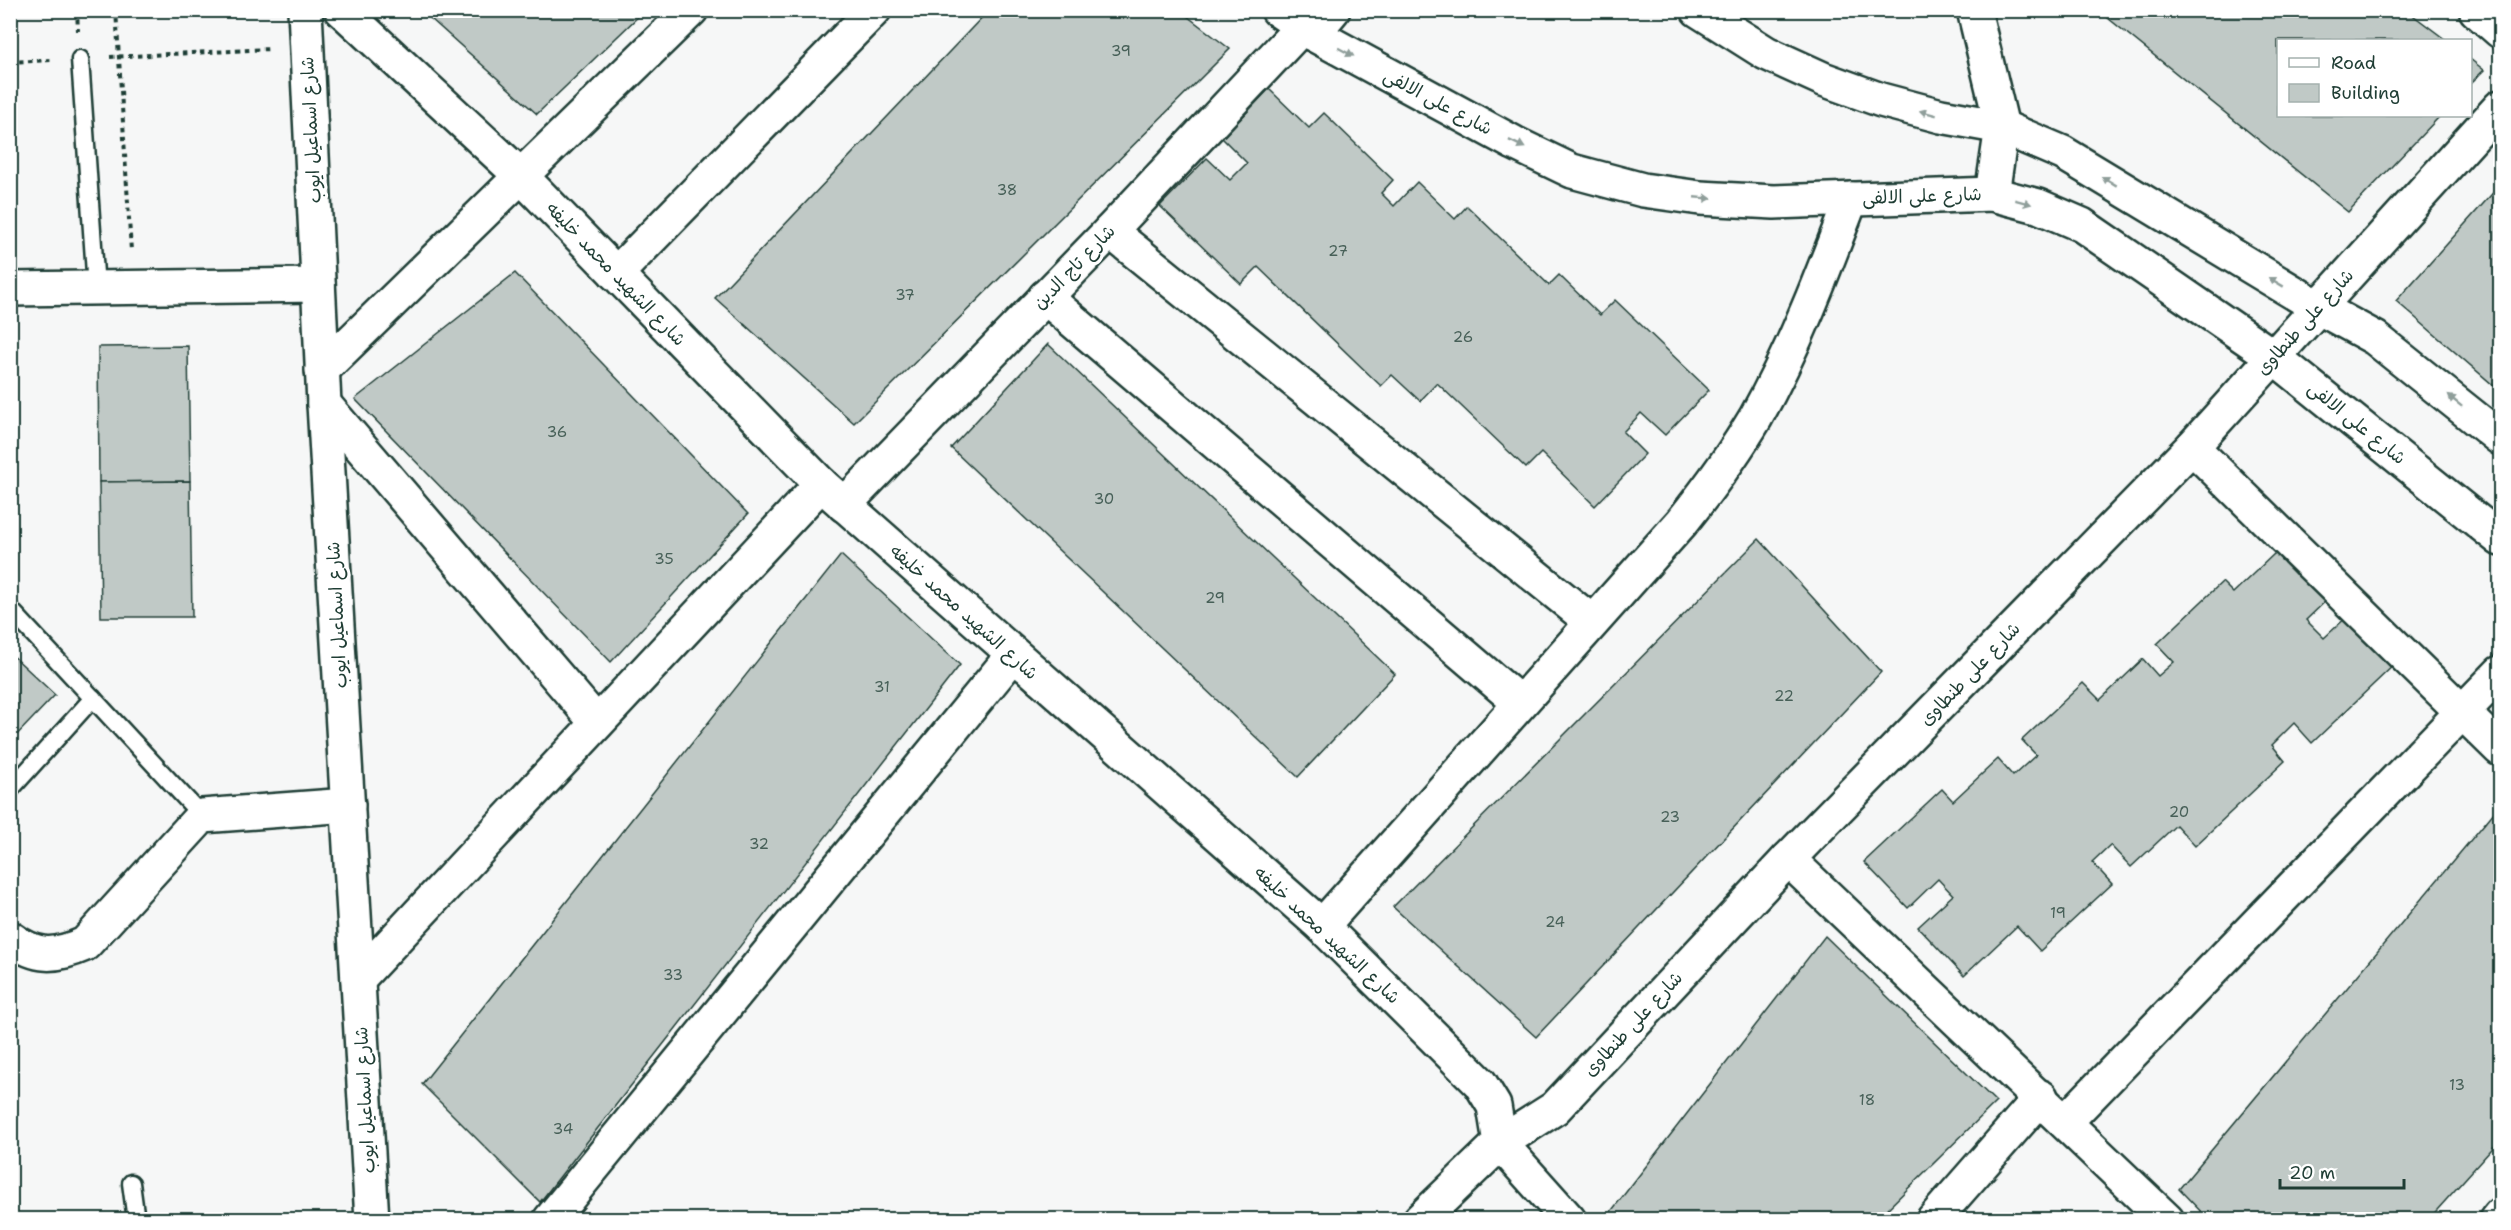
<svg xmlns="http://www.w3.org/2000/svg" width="2511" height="1230" viewBox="0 0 2511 1230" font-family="'Shantell Sans','Playpen Sans Arabic',sans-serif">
<rect width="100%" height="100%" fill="#f6f7f7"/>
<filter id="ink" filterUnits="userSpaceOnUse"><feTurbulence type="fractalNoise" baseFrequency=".0167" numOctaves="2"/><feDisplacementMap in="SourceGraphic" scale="12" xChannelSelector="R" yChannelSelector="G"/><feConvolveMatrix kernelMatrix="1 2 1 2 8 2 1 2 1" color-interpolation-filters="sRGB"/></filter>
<g filter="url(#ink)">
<g fill="#c0c9c6" stroke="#1f3d34" stroke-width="1.5">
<path d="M421,10H645L537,114Z"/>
<path d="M989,10H1179L1230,49L854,423L715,298Z"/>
<path d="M2098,10H2406L2446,40H2278V116H2440L2348,212Z"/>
<path d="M2470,59L2484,70L2470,84Z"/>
<path d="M1269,89L1309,128L1324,113L1393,180L1381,193L1394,206L1417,182L1455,219L1467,206L1549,285L1559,275L1600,315L1615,300L1709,390L1665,435L1641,413L1623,432L1645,454L1595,506L1541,453L1526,468L1437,383L1420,401L1392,375L1381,386L1258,267L1241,284L1160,206L1207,158L1230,180L1247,163L1222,138Z"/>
<path d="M2500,185V391L2396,301Z"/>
<path d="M515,273L748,514L611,662L355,399Z"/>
<path d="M1048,344L1395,674L1298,777L951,448Z"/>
<path d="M188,346L190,481L99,482L98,347Z"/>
<path d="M190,481L192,617H101L99,482Z"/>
<path d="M1759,539L1881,672L1536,1037L1393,907Z"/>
<path d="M2275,553L2295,574L2303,567L2331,596L2306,620L2324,638L2351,613L2397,662L2312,743L2294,723L2272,745L2285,761L2195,846L2176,825L2131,867L2110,845L2092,862L2112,884L2040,951L2017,926L1964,976L1918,927L1953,895L1938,879L1908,908L1864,862L1942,789L1953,801L1998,759L2013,776L2036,755L2022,740L2083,683L2100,700L2143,659L2158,676L2174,662L2157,644L2222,582L2233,593Z"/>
<path d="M841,555L960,665L540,1202L422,1084Z"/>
<path d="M10,653L55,695L10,742Z"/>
<path d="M2500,805V1140L2428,1220H2209L2179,1189Z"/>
<path d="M1825,936L1996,1102L1876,1220H1614L1609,1214Z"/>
</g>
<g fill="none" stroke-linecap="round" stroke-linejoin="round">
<defs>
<g id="lane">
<path d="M80,59L96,288"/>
<path d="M10,609L202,816"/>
<path d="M10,790L93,698"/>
<path d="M131,1183L136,1220"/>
</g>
<g id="street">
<path d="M305,10L324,404L372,1220"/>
<path d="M342,10L521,176L821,484L1322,926L1480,1083L1494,1106L1500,1143L1569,1220"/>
<path d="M1278,10L1313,34L1514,143L1572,171L1643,190L1700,198L1774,202L1992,194L2038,206L2082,225L2274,357L2500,539"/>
<path d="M1698,10L1766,53L1823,79L1881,100L1941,116L2002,127L2063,153L2318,307L2375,338L2500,438"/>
<path d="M1974,10L2002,127L1992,194"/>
<path d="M2476,10L2500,31"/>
<path d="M1313,34L1333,10"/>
<path d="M1110,231L1592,622"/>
<path d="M616,274L874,10"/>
<path d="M10,289L318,285"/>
<path d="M1045,297L1520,703"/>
<path d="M322,370L691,10"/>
<path d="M324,404L597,723"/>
<path d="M2192,447L2500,749"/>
<path d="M844,505L1110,231L1302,27"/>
<path d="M1788,859L2167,1220"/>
<path d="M1322,926L1682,522C1709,488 1734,454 1756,417C1795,347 1823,273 1851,199"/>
<path d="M10,938C37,958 55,957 85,944L202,816L348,805"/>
<path d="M358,979L821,484"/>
<path d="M2066,1121L2500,673"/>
<path d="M550,1220L1013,655"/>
<path d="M1420,1220L1500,1143L1555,1108L1788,859L2192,447L2500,107"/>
<path d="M1933,1220L2041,1097"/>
<path d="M2496,1220L2500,1215"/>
</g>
</defs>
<use href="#lane" stroke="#1f3d34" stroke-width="21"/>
<use href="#street" stroke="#1f3d34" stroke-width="38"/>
<g stroke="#1f3d34" stroke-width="4" stroke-dasharray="4.5 4.5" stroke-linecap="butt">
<path d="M77,10L78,31"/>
<path d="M116,10L131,251"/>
<path d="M110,57L270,49"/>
<path d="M10,62L52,60"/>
</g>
<use href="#lane" stroke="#fff" stroke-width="16"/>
<use href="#street" stroke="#fff" stroke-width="33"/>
</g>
<defs><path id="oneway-solid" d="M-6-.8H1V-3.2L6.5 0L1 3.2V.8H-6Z" transform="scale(1.5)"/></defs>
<g fill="#8f9e9a">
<use href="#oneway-solid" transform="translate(1346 52) rotate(28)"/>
<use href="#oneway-solid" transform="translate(1928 113) rotate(-165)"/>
<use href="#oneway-solid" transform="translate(1517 144) rotate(26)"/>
<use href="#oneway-solid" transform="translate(2109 181) rotate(-149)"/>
<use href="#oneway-solid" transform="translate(1703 198) rotate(5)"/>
<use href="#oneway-solid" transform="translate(2023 202) rotate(15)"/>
<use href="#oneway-solid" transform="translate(2276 282) rotate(-149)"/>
<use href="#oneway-solid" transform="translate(2455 401) rotate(-141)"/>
</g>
</g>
<g text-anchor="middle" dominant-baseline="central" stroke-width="6" stroke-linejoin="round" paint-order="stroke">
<g font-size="15" fill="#476058">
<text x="1121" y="51">39</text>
<text x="1007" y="190">38</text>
<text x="1338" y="251">27</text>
<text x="905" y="295">37</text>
<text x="1463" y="337">26</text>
<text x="557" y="432">36</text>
<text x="1104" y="499">30</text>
<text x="664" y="559">35</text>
<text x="1215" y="598">29</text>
<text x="882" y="687">31</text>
<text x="1784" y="696">22</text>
<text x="2179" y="812">20</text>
<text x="1670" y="817">23</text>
<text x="759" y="844">32</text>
<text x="2058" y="913">19</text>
<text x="1555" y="922">24</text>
<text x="673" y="975">33</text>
<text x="2457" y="1085">13</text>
<text x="1867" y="1100">18</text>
<text x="563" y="1129">34</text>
</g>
<g font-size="18" fill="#1f3d34" stroke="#fff">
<text transform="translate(1438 102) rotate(28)">شارع على الالفى</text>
<text transform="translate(311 130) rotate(-93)">شارع اسماعيل ايوب</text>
<text transform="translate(1922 196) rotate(-2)">شارع على الالفى</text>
<text transform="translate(1074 267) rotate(-46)">شارع تاج الدين</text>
<text transform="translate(616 274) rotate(46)">شارع الشهيد محمد خليفه</text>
<text transform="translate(2305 322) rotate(-48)">شارع على طنطاوى</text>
<text transform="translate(2357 423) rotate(39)">شارع على الالفى</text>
<text transform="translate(964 612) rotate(42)">شارع الشهيد محمد خليفه</text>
<text transform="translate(337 615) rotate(-93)">شارع اسماعيل ايوب</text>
<text transform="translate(1970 674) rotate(-46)">شارع على طنطاوى</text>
<text transform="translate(1327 935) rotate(43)">شارع الشهيد محمد خليفه</text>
<text transform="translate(1633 1024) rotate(-47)">شارع على طنطاوى</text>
<text transform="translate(365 1100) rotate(-93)">شارع اسماعيل ايوب</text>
</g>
</g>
<rect width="2511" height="1230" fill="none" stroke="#fff" stroke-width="36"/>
<rect x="18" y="18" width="2475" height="1194" fill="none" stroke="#1f3d34" stroke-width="2" filter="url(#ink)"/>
<rect x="2277" y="39" width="195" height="78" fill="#ffffff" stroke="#a5b1ae" stroke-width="1.5"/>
<rect x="2289" y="58" width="30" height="9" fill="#ffffff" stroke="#a5b1ae" stroke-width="1.5"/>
<text x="2331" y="69" font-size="18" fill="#1f3d34">Road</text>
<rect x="2289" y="84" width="30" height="18" fill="#c0c9c6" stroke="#a5b1ae" stroke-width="1.5"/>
<text x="2331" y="99" font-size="18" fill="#1f3d34">Building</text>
<path d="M2280 1179v9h124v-9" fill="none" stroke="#1f3d34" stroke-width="3"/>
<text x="2289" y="1179" font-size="18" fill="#1f3d34" stroke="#ffffff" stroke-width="4.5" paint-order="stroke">20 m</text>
</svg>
